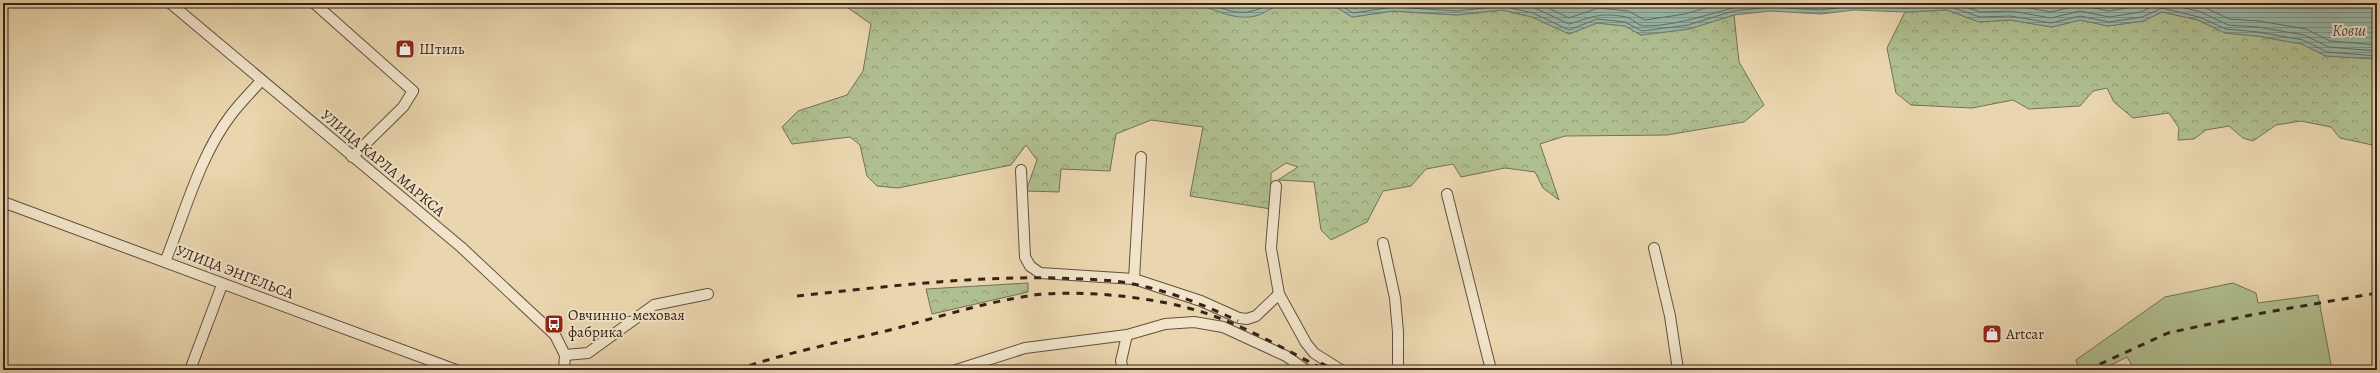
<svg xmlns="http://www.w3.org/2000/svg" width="2380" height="373" viewBox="0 0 2380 373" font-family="Alegreya,serif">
<defs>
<pattern id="forest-crowns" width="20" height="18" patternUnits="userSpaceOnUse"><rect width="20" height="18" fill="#b0bf90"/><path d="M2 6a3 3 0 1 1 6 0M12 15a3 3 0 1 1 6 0" fill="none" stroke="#909b75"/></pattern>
<pattern id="water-rules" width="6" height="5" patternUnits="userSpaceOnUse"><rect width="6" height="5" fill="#98b9ab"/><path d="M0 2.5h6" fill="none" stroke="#7d968a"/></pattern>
</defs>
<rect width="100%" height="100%" fill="#ead6ae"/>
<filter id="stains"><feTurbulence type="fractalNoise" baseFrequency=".005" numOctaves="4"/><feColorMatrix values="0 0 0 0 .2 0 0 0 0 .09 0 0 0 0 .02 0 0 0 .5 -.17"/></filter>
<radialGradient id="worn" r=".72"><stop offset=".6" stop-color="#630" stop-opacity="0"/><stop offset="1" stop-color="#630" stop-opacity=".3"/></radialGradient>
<path fill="#b0bf90" stroke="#747055" d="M2233,283L2256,293L2258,303L2318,295L2332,370H2135L2127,357L2101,370H2079L2076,360L2165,297Z"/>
<g fill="url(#forest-crowns)" stroke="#747055">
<path d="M841,3H1185L1199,4L1229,15L1255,16L1281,3H1330L1352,17L1393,11L1457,15L1502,10L1532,17L1569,34L1597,23L1625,26L1641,35L1689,29L1734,15L1739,62L1764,105L1744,122L1667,135L1565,136L1540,144L1559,200L1543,188L1535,172L1505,168L1461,177L1453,164L1426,169L1411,186L1383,191L1367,222L1331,240L1321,230L1314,182L1278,180L1298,167L1286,163L1271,173V209L1190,196L1203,127L1151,120L1116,134L1110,171L1061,169L1059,192L1026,191L1037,160L1026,145L1011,165L898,188L877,186L867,176L860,145L850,137L792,144L782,127L798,111L847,95L863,71L871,24Z"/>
<path d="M1947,10L1979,22L2010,20L2052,27L2080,20L2108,26L2143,21L2162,12L2198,20L2225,33L2257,36L2302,44L2326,56L2377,59V146L2340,138L2331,127L2301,121L2276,125L2253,141L2243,138L2229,126L2206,130L2194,139L2178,140L2179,128L2169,113L2133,118L2114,102L2107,88L2093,91L2080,106L2029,109L2013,100L1972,108L1911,105L1896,93L1887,48L1905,12Z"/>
<path d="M1028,283V292L932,314L926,289Z"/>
</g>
<g fill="url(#water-rules)" stroke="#717d71">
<path d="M1185,3H1281C1273,7 1264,14 1255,16C1231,22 1209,4 1185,3Z"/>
<path d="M1330,3H2377V59L2326,56L2302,44L2257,36L2225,33L2198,20L2162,12L2143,21L2108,26L2080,20L2052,27L2010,20L1979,22L1947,10L1905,12L1854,10L1821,14L1770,11L1734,15L1689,29L1641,35L1625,26L1597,23L1569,34L1532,17L1502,10L1457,15L1393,11L1352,17Z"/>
</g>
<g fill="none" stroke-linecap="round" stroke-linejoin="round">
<g stroke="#686e62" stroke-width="1">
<path d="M1208,3C1236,14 1245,17 1272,3"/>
<path d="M1222,3C1234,8 1249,9 1261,3"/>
<path d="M1337,3L1353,13L1393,7L1457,11L1502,6L1533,13L1569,30L1597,19L1625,22L1642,31L1688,25L1733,11L1769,7L1820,10L1854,6L1905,8L1948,6L1980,17L2010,16L2051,23L2080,16L2109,22L2142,17L2162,8L2199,17L2226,29L2258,32L2303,40L2327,52L2377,56"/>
<path d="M1347,3L1355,8L1386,3"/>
<path d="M1408,3L1456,6L1484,3"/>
<path d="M1511,3L1535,8L1569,24C1593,17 1599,12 1626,17C1632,18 1638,26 1645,26C1684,26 1721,8 1759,3"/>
<path d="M1538,3L1569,18L1598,8L1628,11L1645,20L1685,14L1723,3"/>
<path d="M1789,3L1820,5L1838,3"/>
<path d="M1954,3L1981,12L2011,11L2051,18L2080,11L2109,17L2141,12L2159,3"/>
<path d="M1972,3L1982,6L2012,5L2051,12L2080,5L2109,11L2139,6L2145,3"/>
<path d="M2165,3L2201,12L2228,25L2258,27L2304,35L2329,47L2377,51"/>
<path d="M2190,3L2204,7L2229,19L2259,21L2306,29L2330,41L2377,45"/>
</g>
<defs>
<g id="street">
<path d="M170,3L461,247L555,335L565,355"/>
<path d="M314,3L413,91L403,107L352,157"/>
<path d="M1021,170L1025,257L1030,266L1040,273L1134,279L1201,301L1239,318L1247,319L1256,316L1279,294L1306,343L1314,353L1341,370"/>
<path d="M1276,186L1271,248L1279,294"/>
<path d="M1447,194L1491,370"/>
<path d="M3,202L456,370"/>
<path d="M1383,243L1395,298L1398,332V370"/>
<path d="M1654,248L1670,316L1678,370"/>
<path d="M165,262C184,215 200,155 231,115C240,103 251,92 261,81"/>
<path d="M1134,279L1141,157"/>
<path d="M565,355L588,353L654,305L708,294"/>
<path d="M190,370L222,285"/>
<path d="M564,370L565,355"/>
<path d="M956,370L1025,348L1127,335L1165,324L1194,322L1223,327L1286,356L1306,370"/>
<path d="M1123,370L1121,361L1127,335"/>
</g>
</defs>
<use href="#street" stroke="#644f3f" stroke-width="12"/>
<use href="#street" stroke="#f1e4ca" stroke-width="10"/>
<g stroke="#37221a" stroke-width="3" stroke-dasharray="7 7" stroke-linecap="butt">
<path d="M797,296C883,287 970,276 1057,278C1082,279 1108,279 1133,284C1169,291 1205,305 1238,321"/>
<path d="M1321,363L1334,370"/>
<path d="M736,370C788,352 841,342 894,329C938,317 983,303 1028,296C1071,289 1142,296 1184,307C1234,319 1280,347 1325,370"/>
<path d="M2087,370L2168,333L2251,315L2377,293"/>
</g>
</g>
<defs>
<symbol id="shop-square" viewBox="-11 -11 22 22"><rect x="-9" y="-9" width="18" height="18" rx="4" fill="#8f2418" stroke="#f1e4ca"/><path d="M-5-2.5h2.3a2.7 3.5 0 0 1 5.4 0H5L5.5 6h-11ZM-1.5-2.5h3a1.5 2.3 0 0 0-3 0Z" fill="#fff"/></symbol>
<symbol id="bus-square" viewBox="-11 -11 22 22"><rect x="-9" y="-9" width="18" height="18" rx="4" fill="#8f2418" stroke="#f1e4ca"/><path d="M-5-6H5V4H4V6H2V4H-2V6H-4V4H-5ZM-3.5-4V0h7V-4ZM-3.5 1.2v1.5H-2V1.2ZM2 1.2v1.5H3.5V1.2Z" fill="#fff"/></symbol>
</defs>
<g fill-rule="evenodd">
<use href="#shop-square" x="394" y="38" width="22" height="22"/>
<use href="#bus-square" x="543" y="313" width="22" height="22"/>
<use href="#shop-square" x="1981" y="323" width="22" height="22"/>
</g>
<g text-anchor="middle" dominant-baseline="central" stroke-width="4" stroke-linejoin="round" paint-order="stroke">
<g font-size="15" fill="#37221a" stroke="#f1e4ca" text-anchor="start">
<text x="419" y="49">Штиль</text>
<text x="568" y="315">Овчинно-меховая<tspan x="568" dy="17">фабрика</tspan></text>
<text x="2006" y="334">Artcar</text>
</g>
<g font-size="15" fill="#37221a" stroke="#f1e4ca">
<text transform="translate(383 163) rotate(40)">УЛИЦА КАРЛА МАРКСА</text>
<text transform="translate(235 272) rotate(21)">УЛИЦА ЭНГЕЛЬСА</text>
</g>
<g font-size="16" font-style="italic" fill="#4f483e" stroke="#f1e4ca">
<text x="2349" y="31">Ковш</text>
</g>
</g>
<rect width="2380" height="373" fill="none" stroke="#ead6ae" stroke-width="16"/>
<rect x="4" y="4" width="2372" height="365" fill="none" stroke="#37221a" stroke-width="2"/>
<rect x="8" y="8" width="2364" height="357" fill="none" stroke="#37221a"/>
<rect width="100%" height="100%" filter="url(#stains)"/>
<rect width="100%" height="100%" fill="url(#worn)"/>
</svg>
